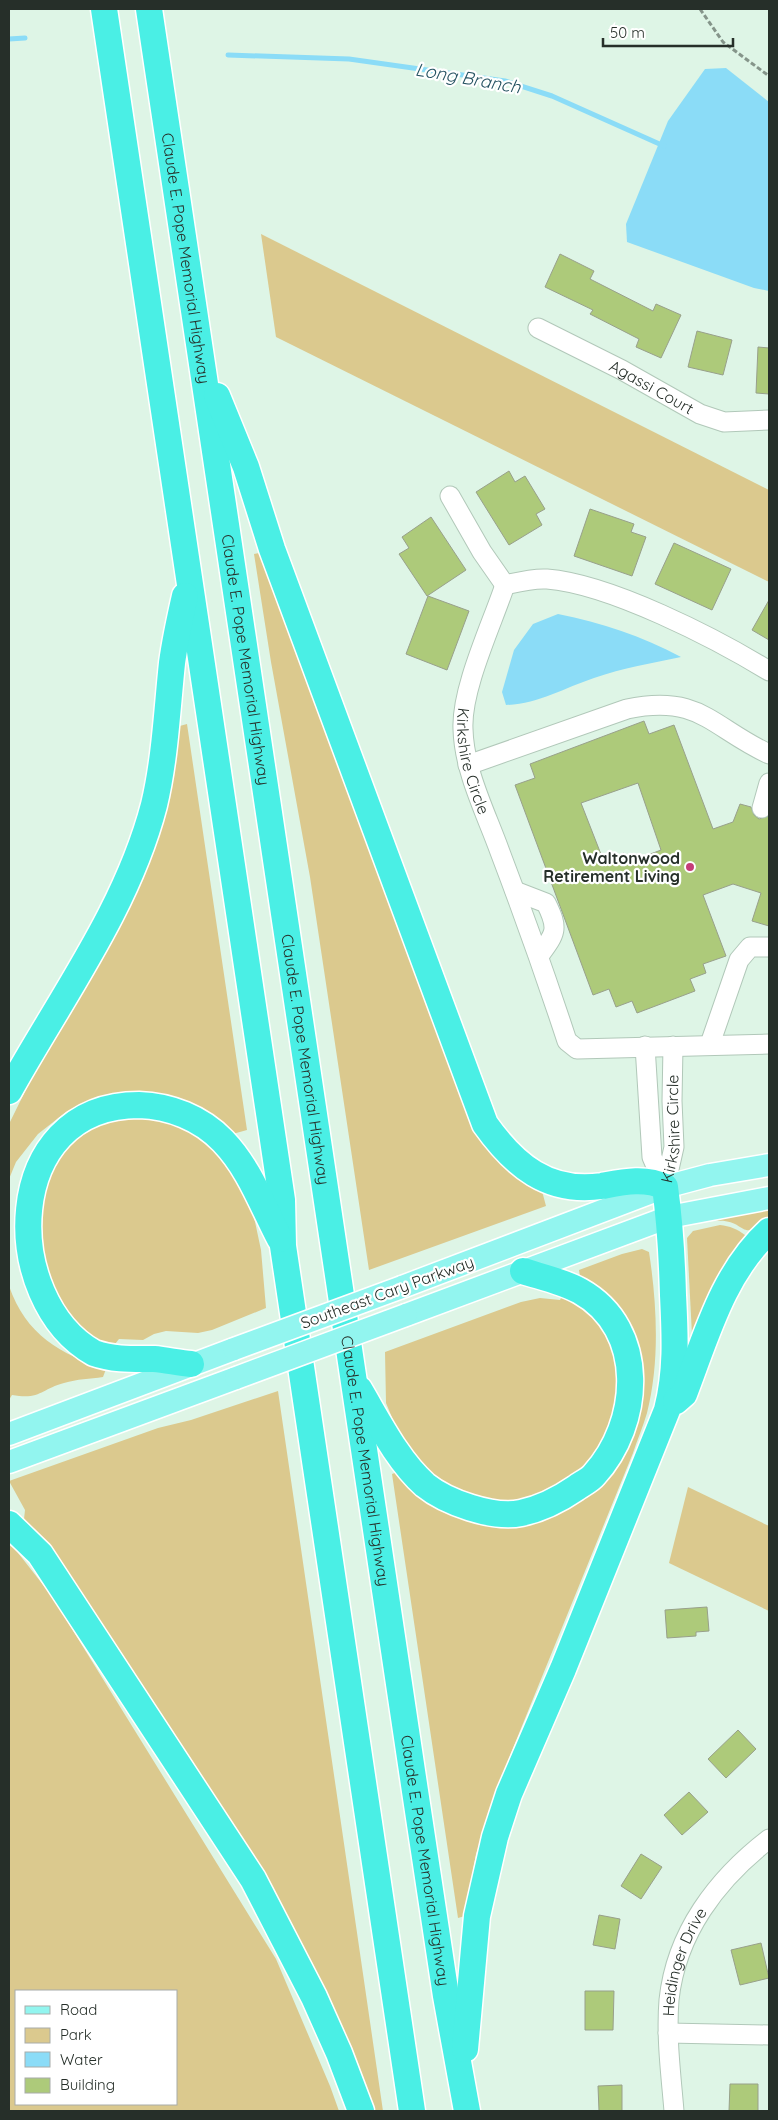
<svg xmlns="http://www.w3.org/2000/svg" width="778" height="2120" viewBox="0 0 778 2120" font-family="Quicksand,sans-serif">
<rect width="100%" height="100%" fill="#def5e6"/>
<g fill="#dbc98e" fill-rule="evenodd">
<path d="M261,234L769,490V582L276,337Z"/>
<path d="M264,552L471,1121L491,1154L512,1173L542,1191L546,1206L369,1270L310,877L271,662L254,554Z"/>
<path d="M187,724L247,1130L229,1135L93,1101L66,1112L38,1134L16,1162L9,1179V1124L48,1045L176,727Z"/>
<path d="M134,1114L180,1122L220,1150L251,1203L261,1250L266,1308L212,1330L198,1333L166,1331L154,1334L143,1340L119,1339L111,1349L81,1338L17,1239L67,1136Z"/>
<path d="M769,1209V1220C738,1244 747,1218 715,1221L733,1216Z"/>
<path d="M720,1225C730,1226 737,1229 745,1235L746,1241L692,1335L687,1238L693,1231Z"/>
<path d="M642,1249L649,1252C657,1304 660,1362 647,1413C643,1427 637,1440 633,1453L511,1753L476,1854L465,1916L458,1918L392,1474L400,1471L405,1480L542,1516L640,1410L644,1387L643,1362L636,1340L580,1277L579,1270L622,1254Z"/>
<path d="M9,1286C26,1335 60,1354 106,1369L103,1377C90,1379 77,1379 64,1383C41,1389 41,1400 12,1395L9,1400Z"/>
<path d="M563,1294L594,1316L617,1352L620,1404L602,1451L557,1490L507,1504L475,1500L424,1472L403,1444L386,1403L385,1352L521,1302L540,1298L560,1300Z"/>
<path d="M278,1391L383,2111H369L359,2080L48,1551L24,1519L25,1510L9,1481L158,1428L191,1420Z"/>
<path d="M688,1487L769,1526V1611L669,1563Z"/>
<path d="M9,1545L15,1549L51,1595L276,1959L330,2086L339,2111H9ZM176,1991V2104H16V1991Z"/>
</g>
<g fill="#8bdcf7">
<path d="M726,68L769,102V291L754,288L627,242L626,224L668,121L705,69Z"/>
<path d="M558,614C602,623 642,636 681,657C652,663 623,668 594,678C564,688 538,704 506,705L502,692L514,650L533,624Z"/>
</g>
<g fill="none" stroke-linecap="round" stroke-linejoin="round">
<g stroke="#8bdcf7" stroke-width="5">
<path d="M9,39L25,38"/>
<path d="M228,55L349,59L505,81L552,96L664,146"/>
</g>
</g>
<g fill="#adca7a" stroke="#98a08b" fill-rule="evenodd">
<path d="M560,254L594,271L590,279L653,311L656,304L681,315L661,358L636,347L639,339L590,314L593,310L545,287Z"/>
<path d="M697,331L732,340L723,375L688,367Z"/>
<path d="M758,347L769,348V394L756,393Z"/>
<path d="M509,471L515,482L525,476L545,509L536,514L542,525L509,545L476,492Z"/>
<path d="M590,509L634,524L631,532L646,537L632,576L574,556Z"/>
<path d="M431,517L466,570L427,596L399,554L409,548L402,537Z"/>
<path d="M674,543L731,569L712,610L655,584Z"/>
<path d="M428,596L469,611L447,670L406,654Z"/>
<path d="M769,600V640L752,630Z"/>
<path d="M644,721L649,734L674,725L713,829L733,822L740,804L751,807L754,815L759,819L769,816V926L752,921L761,893L733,884L703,895L726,956L703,964L706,973L690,979L695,991L637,1013L632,1001L616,1007L609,989L593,995L515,785L535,778L530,764ZM638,783L661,850L627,863L624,853L604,862L581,803Z"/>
<path d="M707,1607L709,1631L696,1632V1636L667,1638L665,1610Z"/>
<path d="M738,1730L756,1749L726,1778L708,1759Z"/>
<path d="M689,1792L708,1812L682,1835L664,1815Z"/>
<path d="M641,1854L662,1867L641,1899L621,1886Z"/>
<path d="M599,1915L620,1919L615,1949L593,1945Z"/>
<path d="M761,1943L769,1978L740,1985L731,1950Z"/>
<path d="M585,1991H614L613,2030H585Z"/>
<path d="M730,2084H758V2111H729Z"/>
<path d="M622,2085V2111H599L598,2086Z"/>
</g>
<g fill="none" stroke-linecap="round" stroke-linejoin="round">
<defs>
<g id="minor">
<path id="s1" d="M538,328L622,370L700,414L724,422L769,420"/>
<path d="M450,496L482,552L505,585"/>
<path id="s2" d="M505,585C492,624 461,689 463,729C464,771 486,813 500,852C524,915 546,977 567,1041L577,1049L769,1044"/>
<path d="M505,585C518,582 533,578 547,579C610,584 715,638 769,671"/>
<path d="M468,765L627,709C700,694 711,727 769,754"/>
<path d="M762,808L769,783"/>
<path d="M515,891L546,903C559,929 556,933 539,956"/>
<path d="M710,1044L739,960L750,947H769"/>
<path d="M645,1046L652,1157L665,1187"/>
<path id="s3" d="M665,1187L674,1147L672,1101L673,1046"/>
<path d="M668,2033L769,2035"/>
<path id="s4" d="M674,2111C671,2075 666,2037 669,2000C676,1933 717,1879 769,1839"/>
</g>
<g id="major">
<path d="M402,1287L665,1187L710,1175L769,1165"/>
<path d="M406,1315L669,1217L769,1198"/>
<path d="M9,1434L234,1349"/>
<path d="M9,1462L236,1378"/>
</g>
<g id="highway">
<path d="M104,9L282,1200L283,1246L412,2111"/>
<path id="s5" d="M149,9L415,1791L446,1996L467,2111"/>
<path d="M217,396L246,467L272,549L485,1124C514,1165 548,1194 602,1186C623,1182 645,1177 665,1187C670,1223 672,1259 673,1295C675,1335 677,1371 667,1410L563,1669L509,1794L495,1837L477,1916L465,2049"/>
<path d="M9,1091C60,999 127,909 154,805C165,759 167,710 172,663C175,641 180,618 185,596"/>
<path d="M191,1364C179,1363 166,1360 154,1359C133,1359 114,1360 94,1353C0,1300 0,1105 139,1105C170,1106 201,1118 223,1141C250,1169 262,1205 280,1239"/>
<path d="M359,1389C378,1421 397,1460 425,1485C446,1502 493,1519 521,1513C540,1509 560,1499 576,1488C581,1484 589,1481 594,1475C641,1424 648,1329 580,1291C562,1281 542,1277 523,1271"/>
<path d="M676,1401L684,1394C706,1337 723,1273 769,1231"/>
<path d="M9,1524L40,1554L253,1879L314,1997L339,2053L361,2111"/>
</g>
</defs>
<use href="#minor" stroke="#b1c8b9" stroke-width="21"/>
<use href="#major" stroke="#fff" stroke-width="25"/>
<use href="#highway" stroke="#fff" stroke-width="29"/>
<path stroke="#85958a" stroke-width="3" stroke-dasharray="5 2.5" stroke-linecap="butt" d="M700,9L723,42L769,76"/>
<use href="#minor" stroke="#fff" stroke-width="19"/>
<use href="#major" stroke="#92f5ef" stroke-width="22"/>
<use href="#highway" stroke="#4aefe5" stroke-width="26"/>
<defs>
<g id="major-bridge">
<path d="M234,1349L402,1287"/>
<path d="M236,1378L406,1315"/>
</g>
</defs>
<use href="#major-bridge" stroke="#fff" stroke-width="25" stroke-linecap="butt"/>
<use href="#major-bridge" stroke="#92f5ef" stroke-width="22"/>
</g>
<circle fill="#c53d79" stroke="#fff" stroke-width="2" cx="690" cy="867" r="5"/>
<g text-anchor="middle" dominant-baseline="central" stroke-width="4.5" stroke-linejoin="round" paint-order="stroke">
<g font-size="16" fill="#262f29" stroke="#fff">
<text stroke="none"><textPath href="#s5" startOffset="252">Claude E. Pope Memorial Highway</textPath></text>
<text stroke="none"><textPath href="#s1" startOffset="128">Agassi Court</textPath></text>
<text stroke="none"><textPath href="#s5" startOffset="658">Claude E. Pope Memorial Highway</textPath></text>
<text stroke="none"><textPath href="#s2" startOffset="184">Kirkshire Circle</textPath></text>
<text stroke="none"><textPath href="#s5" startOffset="1062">Claude E. Pope Memorial Highway</textPath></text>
<text stroke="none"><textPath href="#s3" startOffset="59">Kirkshire Circle</textPath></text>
<text transform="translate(387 1292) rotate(-20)">Southeast Cary Parkway</text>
<text stroke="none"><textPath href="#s5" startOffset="1468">Claude E. Pope Memorial Highway</textPath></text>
<text stroke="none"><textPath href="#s5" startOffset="1872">Claude E. Pope Memorial Highway</textPath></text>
<text stroke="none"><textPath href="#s4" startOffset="152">Heidinger Drive</textPath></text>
</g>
<g font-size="16" font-weight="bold" fill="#262f29" stroke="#fff" text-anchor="end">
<text x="680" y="858">Waltonwood<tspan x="680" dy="18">Retirement Living</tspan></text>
</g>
<g font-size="18" font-style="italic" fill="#245261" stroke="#fff">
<text transform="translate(468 78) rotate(10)">Long Branch</text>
</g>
</g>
<rect width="778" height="2120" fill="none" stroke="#262f29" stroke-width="20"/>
<rect x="15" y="1990" width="162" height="115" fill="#ffffff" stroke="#a8aca9"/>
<rect x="25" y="2006" width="25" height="8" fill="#92f5ef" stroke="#a8aca9"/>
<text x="60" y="2015" font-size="15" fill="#262f29">Road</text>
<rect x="25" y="2028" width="25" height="15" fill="#dbc98e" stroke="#a8aca9"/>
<text x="60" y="2040" font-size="15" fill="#262f29">Park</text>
<rect x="25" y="2052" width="25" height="15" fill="#8bdcf7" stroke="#a8aca9"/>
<text x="60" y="2065" font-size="15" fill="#262f29">Water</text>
<rect x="25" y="2078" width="25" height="15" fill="#adca7a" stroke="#a8aca9"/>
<text x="60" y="2090" font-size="15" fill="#262f29">Building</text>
<path d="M603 38v8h130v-8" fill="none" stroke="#262f29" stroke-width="2.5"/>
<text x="610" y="38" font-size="15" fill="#262f29" stroke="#ffffff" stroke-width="4" paint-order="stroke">50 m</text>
</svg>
